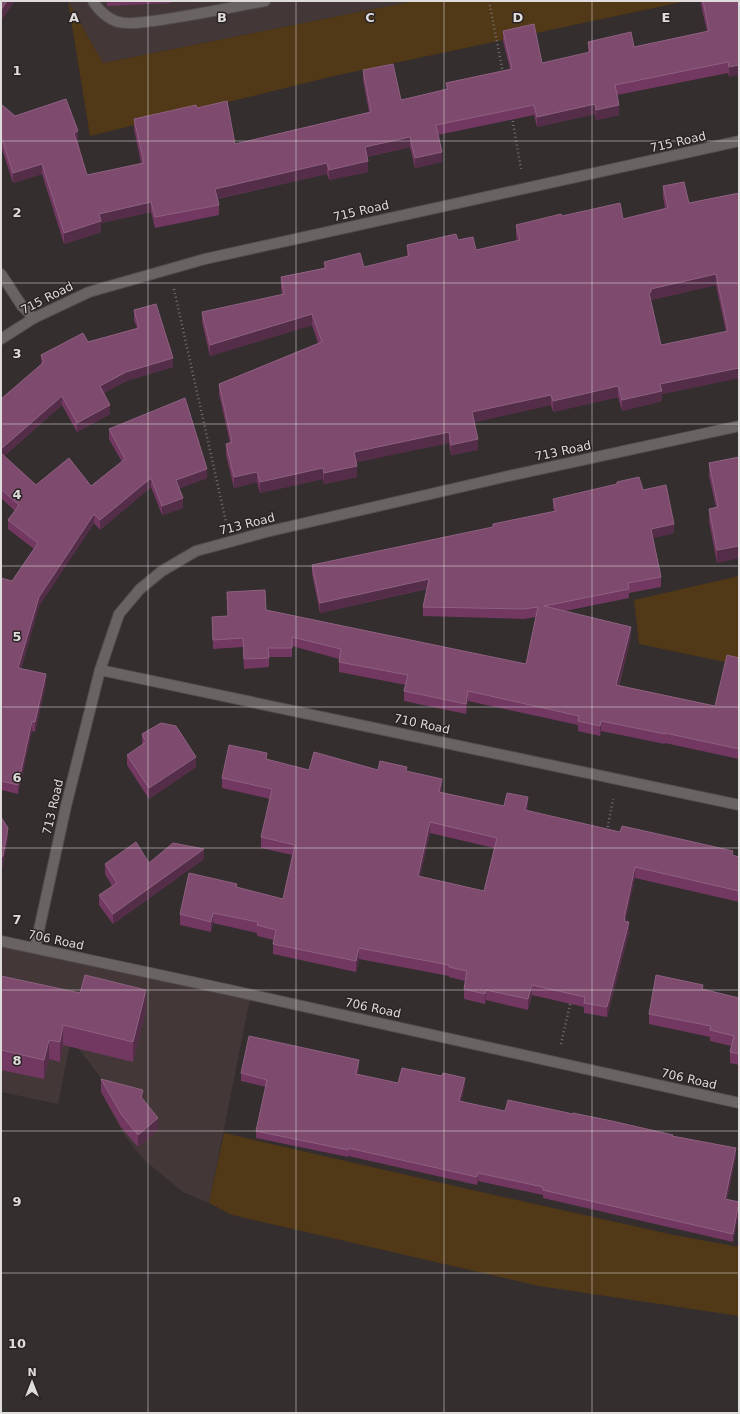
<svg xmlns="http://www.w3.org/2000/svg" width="740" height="1414" viewBox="0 0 740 1414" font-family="'DejaVu Sans',sans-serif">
<rect width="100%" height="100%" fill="#342e2f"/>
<g fill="#433738">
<path d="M68,1H414L103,63Z"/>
<path d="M1,941L251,994L209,1203L183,1192L144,1160L125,1136L104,1098L107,1086L77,1046L70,1044L58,1104L1,1092Z"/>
</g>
<g fill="#513816">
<path d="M68,1L103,63L414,1H687L334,76L90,136Z"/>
<path d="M739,576V665L639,644L634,600Z"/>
<path d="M224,1133L503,1197L674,1235L739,1247V1316L539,1286L232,1215L209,1203Z"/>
</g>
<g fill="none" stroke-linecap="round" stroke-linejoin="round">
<defs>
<path id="service" d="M93,1C98,10 109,20 119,22C129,25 142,22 153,21C190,16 228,8 265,1"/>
<g id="minor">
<path d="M1,274L22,306L34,318"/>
<path d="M1,339L34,318L89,292L205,259L739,141"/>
<path d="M100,670L739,805"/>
<path d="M1,941L230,990L739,1103"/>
<path d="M35,948L66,806L100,670L119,614L140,589L162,571L196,551L266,532L504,477L739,426"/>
</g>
</defs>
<use href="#service" stroke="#524d4e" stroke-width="12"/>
<use href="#minor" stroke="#524d4e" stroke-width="12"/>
<g stroke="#736e6f" stroke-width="2.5" stroke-dasharray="1 3" stroke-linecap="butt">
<path d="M489,1L503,73"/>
<path d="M512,117L521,169"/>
<path d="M174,289L226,522"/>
<path d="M607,831L613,799"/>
<path d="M561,1044L571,1000"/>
</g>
<use href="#service" stroke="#696363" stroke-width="10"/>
<use href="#minor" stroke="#696363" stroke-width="10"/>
</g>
<g fill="#723861" fill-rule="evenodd">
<path d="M107,1H171V3L107,6Z"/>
<path d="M701,1H739L729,77L728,73L617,95L619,115L596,120L595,114L537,127L534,115L438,135L442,162L415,168L410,147L367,157L368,172L329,180L327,174L217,199L219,205V215L155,228L151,212L101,223V232L64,244L42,174L13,183L1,146V104L15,116L78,142L87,175L141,163L134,129V119L197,108L235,144L369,112L363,80V70L401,100L446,89V83L510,69L503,41V31L542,63L588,53V42L634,47L707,31L701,5Z"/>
<path d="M663,186L689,203L739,193V378L662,394V401L622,411L618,397L553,412L551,405L474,422L478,450L451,455L449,443L356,462L357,477L324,484L323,479L260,493L257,482L234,488L226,455V444L230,443L219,394V384L318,343L312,325L210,356L202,322V312L282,295L281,288V277L324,268V262L364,267L407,256V245L458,240L476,250L517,241L516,236V225L562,216L623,219L665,208L663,197ZM716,285L726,332L661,345L651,303V300Z"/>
<path d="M134,310L173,367L126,381L104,393L110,414L77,432L62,405L4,456L36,485L91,486L122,462L109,439V429L207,478L179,488L183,508L162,515L151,487L100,530L94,523L39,606L21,669L46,683L35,732L32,731L18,794L1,790V578L12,581L34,549L8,529V520L15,511L1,498V399L41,365V355L137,328L134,320Z"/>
<path d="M739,457V558L717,563L709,521V509L716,507L709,476V463Z"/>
<path d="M617,482L643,490L674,533L652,538L661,577V587L629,593V598L565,611L631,636L619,686L715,706L739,658V759L665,743V744L601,731L600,736L578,731V725L468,701L466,714L404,701V691L406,685L339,672V659L292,646V657H269V667L244,669L243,647L213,649L212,617L228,616L227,592L266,610L526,664L536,617L524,619L423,616V607L427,589L320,613L312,574V565L493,527V524L554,511L553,508V499L617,484Z"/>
<path d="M142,734L196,767L149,799L127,765V755L142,745Z"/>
<path d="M267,760L309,770H378L407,771L442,790L441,793L504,806L528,808L527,811L620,832L739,857V902L635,878L625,921L629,932L607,1017L584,1013V1007L532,995L528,1010L486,1000L485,1004L464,999V989L465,981L449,977V976L359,959L356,972L273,954V944L274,940L257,936V933L213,923L211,932L180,925V914L237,888L283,899L292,855L261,848V837L270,799L222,788V778ZM430,833L494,848L484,891L420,876Z"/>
<path d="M204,859L113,924L99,905V895L112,886L105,874V864L149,863Z"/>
<path d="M1,976L146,1009L133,1062L63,1045L60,1062L49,1059L44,1079L1,1070Z"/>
<path d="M703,990L739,998V1065L730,1063V1052L731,1046L710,1041V1037L649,1024V1014Z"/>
<path d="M359,1068L357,1074L398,1083L465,1086L461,1101L505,1111L673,1136L736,1156L727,1199L739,1202V1212L733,1242L543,1198V1195L478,1181L477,1185L348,1156V1157L256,1138V1131L266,1087L241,1081V1073Z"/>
<path d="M101,1079L143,1099L158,1130L138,1147L121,1127L101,1092Z"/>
</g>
<g fill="#542d48">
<path d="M7,1H15L1,21V10Z"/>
<path d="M739,65V75L729,77V67Z"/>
<path d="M595,104V114L537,127V117Z"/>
<path d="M619,105V115L596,120V110Z"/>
<path d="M78,131V142L74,143V133Z"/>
<path d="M410,137V147L365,157V147Z"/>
<path d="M442,152V162L415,168V158Z"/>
<path d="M368,161V172L329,180V170Z"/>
<path d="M327,163V174L215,199V189Z"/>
<path d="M42,164V174L13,183V173Z"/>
<path d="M151,202V212L101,223V232L64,244V233L99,214Z"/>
<path d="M716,274V285L651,300V303L649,293L651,289Z"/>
<path d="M312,314V325L210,356V345Z"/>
<path d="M173,358V367L126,381L100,395V386L126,372Z"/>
<path d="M739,368V378L662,394V401L622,411V400L660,384Z"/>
<path d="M618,386V397L553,412V401Z"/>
<path d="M551,395V405L472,423V412Z"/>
<path d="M62,396V405L1,458V449Z"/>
<path d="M110,405V414L77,432V423Z"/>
<path d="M449,432V443L354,463V452Z"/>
<path d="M478,439V450L451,455V445Z"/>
<path d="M357,466V477L324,484V473Z"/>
<path d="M323,468V479L260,493V482Z"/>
<path d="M207,469V478L176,490V480Z"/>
<path d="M257,472V482L234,488V477Z"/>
<path d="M151,478V487L100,530V520Z"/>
<path d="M183,498V508L162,515V506Z"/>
<path d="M94,514V523L39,606L18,678V668L39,597Z"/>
<path d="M674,524V533L651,539V529Z"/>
<path d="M739,546V558L717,563V550Z"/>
<path d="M429,579V588L320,613V603Z"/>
<path d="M631,627V636L616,695V685Z"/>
<path d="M46,674V683L35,732V722Z"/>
<path d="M468,691V701L466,714V704Z"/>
<path d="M32,721V731L18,794V785Z"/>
<path d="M601,721V731L600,736V726Z"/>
<path d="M196,757V767L149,799V788Z"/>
<path d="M442,779V790L439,803V792Z"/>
<path d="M528,797V808L525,821V810Z"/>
<path d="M430,822V833L418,886V876Z"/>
<path d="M8,828V839L3,867L1,868V857Z"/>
<path d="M204,849V859L113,924V914Z"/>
<path d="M635,867V878L625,923L624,919Z"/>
<path d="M213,913V923L211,932V922Z"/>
<path d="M629,922V932L607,1017V1007Z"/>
<path d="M359,948V959L356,972V961Z"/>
<path d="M532,985V995L528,1010V999Z"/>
<path d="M146,990V1009L133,1062V1042Z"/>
<path d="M486,990V1000L485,1004V994Z"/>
<path d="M63,1025V1045L60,1062V1042Z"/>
<path d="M49,1040V1059L44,1079V1060Z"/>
<path d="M359,1060V1068L356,1082V1074Z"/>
<path d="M465,1078V1086L459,1109V1101Z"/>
<path d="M143,1090V1102L141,1097Z"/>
<path d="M158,1118V1130L138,1147V1135Z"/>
<path d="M736,1148V1156L725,1207V1199Z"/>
<path d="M478,1173V1181L477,1185V1177Z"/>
<path d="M739,1204V1212L733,1242V1234Z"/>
</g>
<g fill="#7e4a6e" stroke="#8d6180" fill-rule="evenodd">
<path d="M1,1H7L1,10Z"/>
<path d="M703,1H739V65L729,67L728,62L615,85L619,105L596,110L595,104L537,117L534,105L436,125L442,152L415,158L410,137L365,147L368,161L329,170L327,163L215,189L219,205L155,217L151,202L99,214L101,221L64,233L42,164L13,173L1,136V104L15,116L66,99L78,131L74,133L87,175L144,163L134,119L196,105L197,108L227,101L235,144L371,112L363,70L393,64L401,100L448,89L446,83L512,69L503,31L534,24L542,63L590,52L588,42L631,32L634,47L709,31Z"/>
<path d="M684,182L689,203L739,193V368L660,384L662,391L622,400L618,386L553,401L551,395L472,412L478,439L451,445L449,432L354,452L357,466L324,473L323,468L260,482L257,472L234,477L226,444L232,442L219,384L322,342L312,314L210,345L202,312L284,294L281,277L326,268L324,262L360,253L364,267L409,256L407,245L456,234L458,240L473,237L476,250L520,240L516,225L561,214L562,216L620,203L623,219L668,208L663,186ZM716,274L728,331L661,345L649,293L651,292V289Z"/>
<path d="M156,304L173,358L126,372L100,386L110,405L77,423L62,396L1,449V399L44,362L41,355L83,333L88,342L139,328L134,310Z"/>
<path d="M185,398L207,469L176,480L183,498L162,506L151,478L100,520L94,514L39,597L18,668L46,674L35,722L32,721L18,785L1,781V578L12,581L38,543L8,520L19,505L1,489V453L36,485L69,458L91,486L125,459L109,429Z"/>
<path d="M739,457V546L717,550L709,509L718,507L709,463Z"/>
<path d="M639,477L643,490L666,485L674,524L651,529L661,577L628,583L629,589L544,606L631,627L616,685L715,706L727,655L739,658V749L665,733V734L601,721L600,726L578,721L579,716L468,691L466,704L404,691L408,675L339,662L341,649L292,637V648H268L269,658L244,659L243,638L213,640L212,617L228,616L227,592L265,590L266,610L526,664L538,607L524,609L423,607L429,579L320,603L312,565L493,527V524L556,511L553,499L617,484V482Z"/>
<path d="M161,723L176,726L196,757L149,788L127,755L146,742L142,734Z"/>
<path d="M229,745L267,753L266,759L309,770L314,752L378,770L380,761L407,767L406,771L442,779L439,792L504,806L507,793L528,797L525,810L620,832L622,826L667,836L733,851L732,855L739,857V891L635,867L624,919H625L624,921L629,922L607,1007L584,1003L585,997L532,985L528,999L486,990L485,994L464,989L467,971L449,967V965L359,948L356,961L273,944L276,930L257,925L258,922L213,913L211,922L180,914L189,873L237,884L236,887L283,899L295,845L261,837L272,789L222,778ZM430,822L497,838L484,891L418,876Z"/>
<path d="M1,817L8,828L3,856L1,857Z"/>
<path d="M136,842L149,863L173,843L204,849L113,914L99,895L117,883L105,864Z"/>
<path d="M85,975L146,990L133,1042L63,1025L60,1042L49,1040L44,1060L1,1050V976L80,993Z"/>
<path d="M656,975L703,985L702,989L739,998V1054L730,1052L734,1036L710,1030L711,1026L649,1014Z"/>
<path d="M249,1036L359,1060L356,1074L398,1083L402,1068L442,1076L443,1073L465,1078L459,1101L505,1111L508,1100L573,1114V1113L612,1121L673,1135L672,1136L736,1148L725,1199L739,1202L733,1234L543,1190V1187L478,1173L477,1177L348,1148V1150L256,1131L267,1080L241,1073Z"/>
<path d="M101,1079L143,1090L141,1097L158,1118L138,1135L121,1114Z"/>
</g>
<path fill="none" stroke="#dfdcdc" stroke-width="1" stroke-opacity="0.55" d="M148,1V1413M296,1V1413M444,1V1413M592,1V1413M1,141H739M1,283H739M1,424H739M1,566H739M1,707H739M1,848H739M1,990H739M1,1131H739M1,1273H739"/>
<g text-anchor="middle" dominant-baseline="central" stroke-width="3" stroke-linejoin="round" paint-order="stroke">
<g font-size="12" fill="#dfdcdc" stroke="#2a2425">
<text transform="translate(678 142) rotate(-13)">715 Road</text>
<text transform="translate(361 211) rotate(-13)">715 Road</text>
<text transform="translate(47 298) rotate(-27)">715 Road</text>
<text transform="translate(563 451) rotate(-12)">713 Road</text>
<text transform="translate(247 524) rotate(-14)">713 Road</text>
<text transform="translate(422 724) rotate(12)">710 Road</text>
<text transform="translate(53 807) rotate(-77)">713 Road</text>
<text transform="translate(56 940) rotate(12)">706 Road</text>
<text transform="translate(373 1008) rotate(12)">706 Road</text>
<text transform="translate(689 1079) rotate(13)">706 Road</text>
</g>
</g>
<g font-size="13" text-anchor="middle" font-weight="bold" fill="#dfdcdc" stroke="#2a2425" stroke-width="3" stroke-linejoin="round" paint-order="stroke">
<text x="74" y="22">A</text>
<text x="222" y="22">B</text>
<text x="370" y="22">C</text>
<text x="518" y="22">D</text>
<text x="666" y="22">E</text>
<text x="17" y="75">1</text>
<text x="17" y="217">2</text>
<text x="17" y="358">3</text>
<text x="17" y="499">4</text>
<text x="17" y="641">5</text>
<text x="17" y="782">6</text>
<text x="17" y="924">7</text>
<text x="17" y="1065">8</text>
<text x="17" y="1206">9</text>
<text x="17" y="1348">10</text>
</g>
<rect width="740" height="1414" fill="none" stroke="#dfdcdc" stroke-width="4"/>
<g transform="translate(32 1382)" stroke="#2a2425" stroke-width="3" paint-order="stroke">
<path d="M0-3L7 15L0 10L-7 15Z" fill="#dfdcdc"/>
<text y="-6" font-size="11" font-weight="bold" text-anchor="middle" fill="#dfdcdc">N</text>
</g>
</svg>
